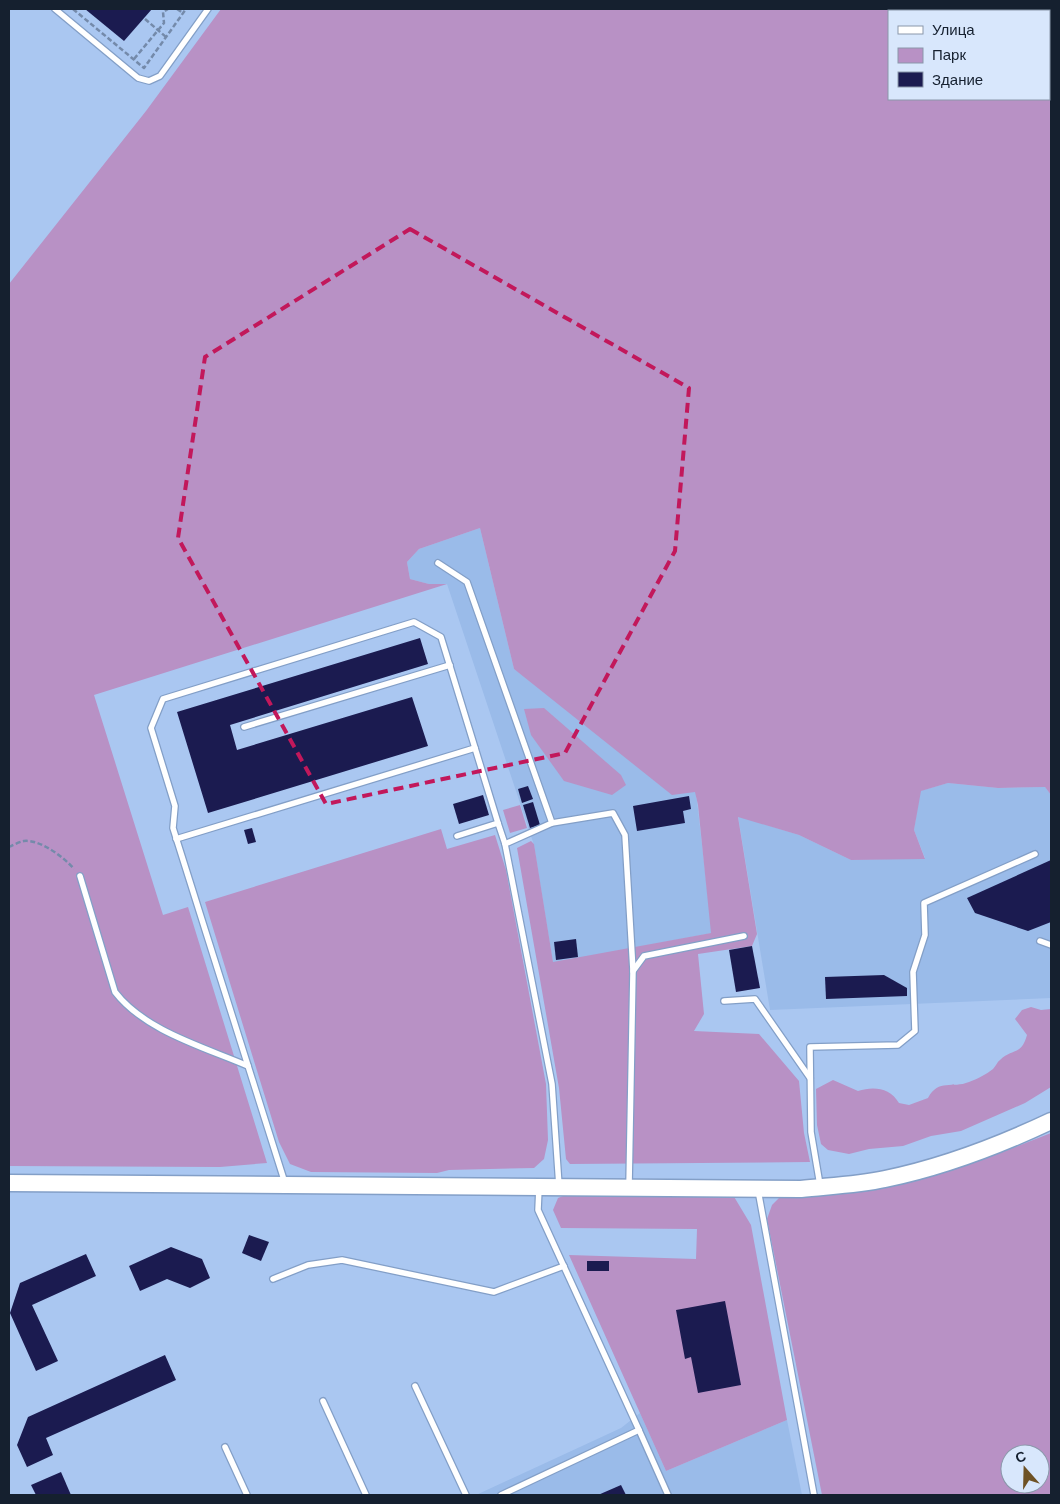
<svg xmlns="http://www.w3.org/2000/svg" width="1060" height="1504" viewBox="0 0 1060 1504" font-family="'Work Sans',sans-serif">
<rect width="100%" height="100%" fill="#aac7f1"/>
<g fill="#9abbe9">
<path d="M480,528L514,669L696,792L712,933L553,963L534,845L447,584H429L410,579L407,562L419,549Z"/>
<path d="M948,783L998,788L1045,787L1051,795V998L770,1010L738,816L799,835L851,860L925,858L914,830L920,791Z"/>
<path d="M640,1413L666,1471L787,1420L802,1495H476L621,1428Z"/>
</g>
<g fill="#b891c5" fill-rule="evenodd">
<path d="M221,9H1051V795L1045,787L998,788L948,783L921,791L914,830L925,859L851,860L799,835L738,817L757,934L752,946L698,954L704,1014L694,1031L759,1034L799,1081L804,1133L810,1162L570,1164L566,1159L559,1088L517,848L531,841L534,844L553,962L711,933L698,805L695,792L672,795L514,669L480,528L419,549L407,562L410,579L429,584H447L94,695L163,915L188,907L267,1163L220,1167L9,1166V284L146,111ZM889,11H1049V99H889Z"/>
<path d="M544,708L621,775L626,785L612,795L564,781L531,735L524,709Z"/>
<path d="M520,805L527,828L510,833L503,810Z"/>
<path d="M441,829L447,849L495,835L506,870L546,1084L548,1140L544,1159L534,1168L449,1170L437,1173L311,1172L290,1164L279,1142L205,902Z"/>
<path d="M1031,1007L1041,1010L1051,1009V1087L1025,1103L961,1131L931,1136L903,1146L869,1149L849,1154L828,1150L821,1144L817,1125L816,1089L833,1080L858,1091C874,1086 890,1088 899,1103L909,1105L928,1098C939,1078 952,1089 969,1082C977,1079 987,1074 993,1069C996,1066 997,1062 1000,1060C1013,1048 1021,1056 1027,1035L1015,1019L1022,1010Z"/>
<path d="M1051,1133V1495H822L767,1219L772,1205L780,1197L811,1195L922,1177L982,1160ZM1010,1454H1040V1484H1010Z"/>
<path d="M733,1195L751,1225L787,1420L666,1471L569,1255L696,1259L697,1229L561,1228L553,1210L558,1198L563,1196Z"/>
</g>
<g fill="#1b1b50">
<path d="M85,9H152L124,41Z"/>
<path d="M420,638L428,664L230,725L237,750L412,697L428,746L208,813L177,712Z"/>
<path d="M528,786L533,799L522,803L518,789Z"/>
<path d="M483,795L489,815L459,824L453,804Z"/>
<path d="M689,796L691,809L683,811L685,823L637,831L633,806Z"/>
<path d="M533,802L540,825L530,828L523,805Z"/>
<path d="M252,828L256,842L248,844L244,830Z"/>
<path d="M1051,860V922L1028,931L975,913L967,898Z"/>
<path d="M576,939L578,957L556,960L554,942Z"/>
<path d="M752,946L760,988L736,992L729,950Z"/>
<path d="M884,975L907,988V996L826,999L825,977Z"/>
<path d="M249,1235L269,1242L261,1261L242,1253Z"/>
<path d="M171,1247L202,1259L210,1278L190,1288L167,1279L140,1291L129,1266Z"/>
<path d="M86,1254L96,1276L32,1305L58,1361L36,1371L10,1313L20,1283Z"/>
<rect x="587" y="1261" width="22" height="10"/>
<path d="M725,1301L741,1385L698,1393L691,1357L685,1359L676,1310Z"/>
<path d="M165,1355L176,1380L46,1438L53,1455L27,1467L17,1445L28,1417Z"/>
<path d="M61,1472L71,1495H36L31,1485Z"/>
<path d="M621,1485L626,1495H598Z"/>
</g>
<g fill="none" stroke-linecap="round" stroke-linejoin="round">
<defs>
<g id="lane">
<path d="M55,9L138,78L149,81L160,76L208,9"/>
<path d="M438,563L467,582L552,823"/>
<path d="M244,727L450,665"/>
<path d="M457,836L498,823L505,844L552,1084L559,1186"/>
<path d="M176,839L475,748"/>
<path d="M505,844L552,823L613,813L625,835L633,971"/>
<path d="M80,876L115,992C145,1031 204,1047 248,1066"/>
<path d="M1040,941L1051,945"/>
<path d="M724,1001L755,999L810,1078"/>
<path d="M285,1183L173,828L175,806L151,728L163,699L414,622L441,637L498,823"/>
<path d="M820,1185L811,1132L810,1047L898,1045L915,1031L913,972L925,935L924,903L1035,854"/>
<path d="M629,1186L633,971L644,956L744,936"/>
<path d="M758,1190L814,1495"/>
<path d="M273,1279L308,1265L342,1260L494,1292L564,1266"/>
<path d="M415,1386L466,1495"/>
<path d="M323,1401L366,1495"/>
<path d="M639,1430L668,1495"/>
<path d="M225,1447L247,1495"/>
<path d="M501,1495L639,1430L538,1210L539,1188"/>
</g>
<path id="secondary" d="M9,1183L801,1189C829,1186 857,1185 885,1179C943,1167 998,1146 1051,1121"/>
</defs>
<use href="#lane" stroke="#839fc7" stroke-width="8"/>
<use href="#secondary" stroke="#839fc7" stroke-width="19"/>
<g stroke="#748aaa" stroke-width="2.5" stroke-dasharray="5 2.5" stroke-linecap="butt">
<path d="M73,9L144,68L186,9"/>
<path d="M177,9L183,13"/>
<path d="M145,19L166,37"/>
<path d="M134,59L164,23L163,12L168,9"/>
<path d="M9,847C13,845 19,842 24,841C40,839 65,858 74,869"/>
</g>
<use href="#lane" stroke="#fff" stroke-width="5.5"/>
<use href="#secondary" stroke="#fff" stroke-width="16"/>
</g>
<path fill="none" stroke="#c2185b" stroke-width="4" stroke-dasharray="10 6" stroke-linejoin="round" d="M410,229L689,388L675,551L565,753L326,804L178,538L205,357Z"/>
<rect width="1060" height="1504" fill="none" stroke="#15202f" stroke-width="20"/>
<rect x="888" y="10" width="162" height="90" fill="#d8e7fc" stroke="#8a97aa"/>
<rect x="898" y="26" width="25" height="8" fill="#ffffff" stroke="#8a97aa"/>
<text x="932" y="35" font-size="15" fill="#15202f">Улица</text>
<rect x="898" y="48" width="25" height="15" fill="#b891c5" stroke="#8a97aa"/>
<text x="932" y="60" font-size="15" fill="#15202f">Парк</text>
<rect x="898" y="72" width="25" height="15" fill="#1b1b50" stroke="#8a97aa"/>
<text x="932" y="85" font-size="15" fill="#15202f">Здание</text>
<g transform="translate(1025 1469) rotate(340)"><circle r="24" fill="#d8e7fc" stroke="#8a97aa"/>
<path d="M0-4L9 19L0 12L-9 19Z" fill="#6e5225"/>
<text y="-8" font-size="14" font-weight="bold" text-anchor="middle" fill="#15202f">С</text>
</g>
</svg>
